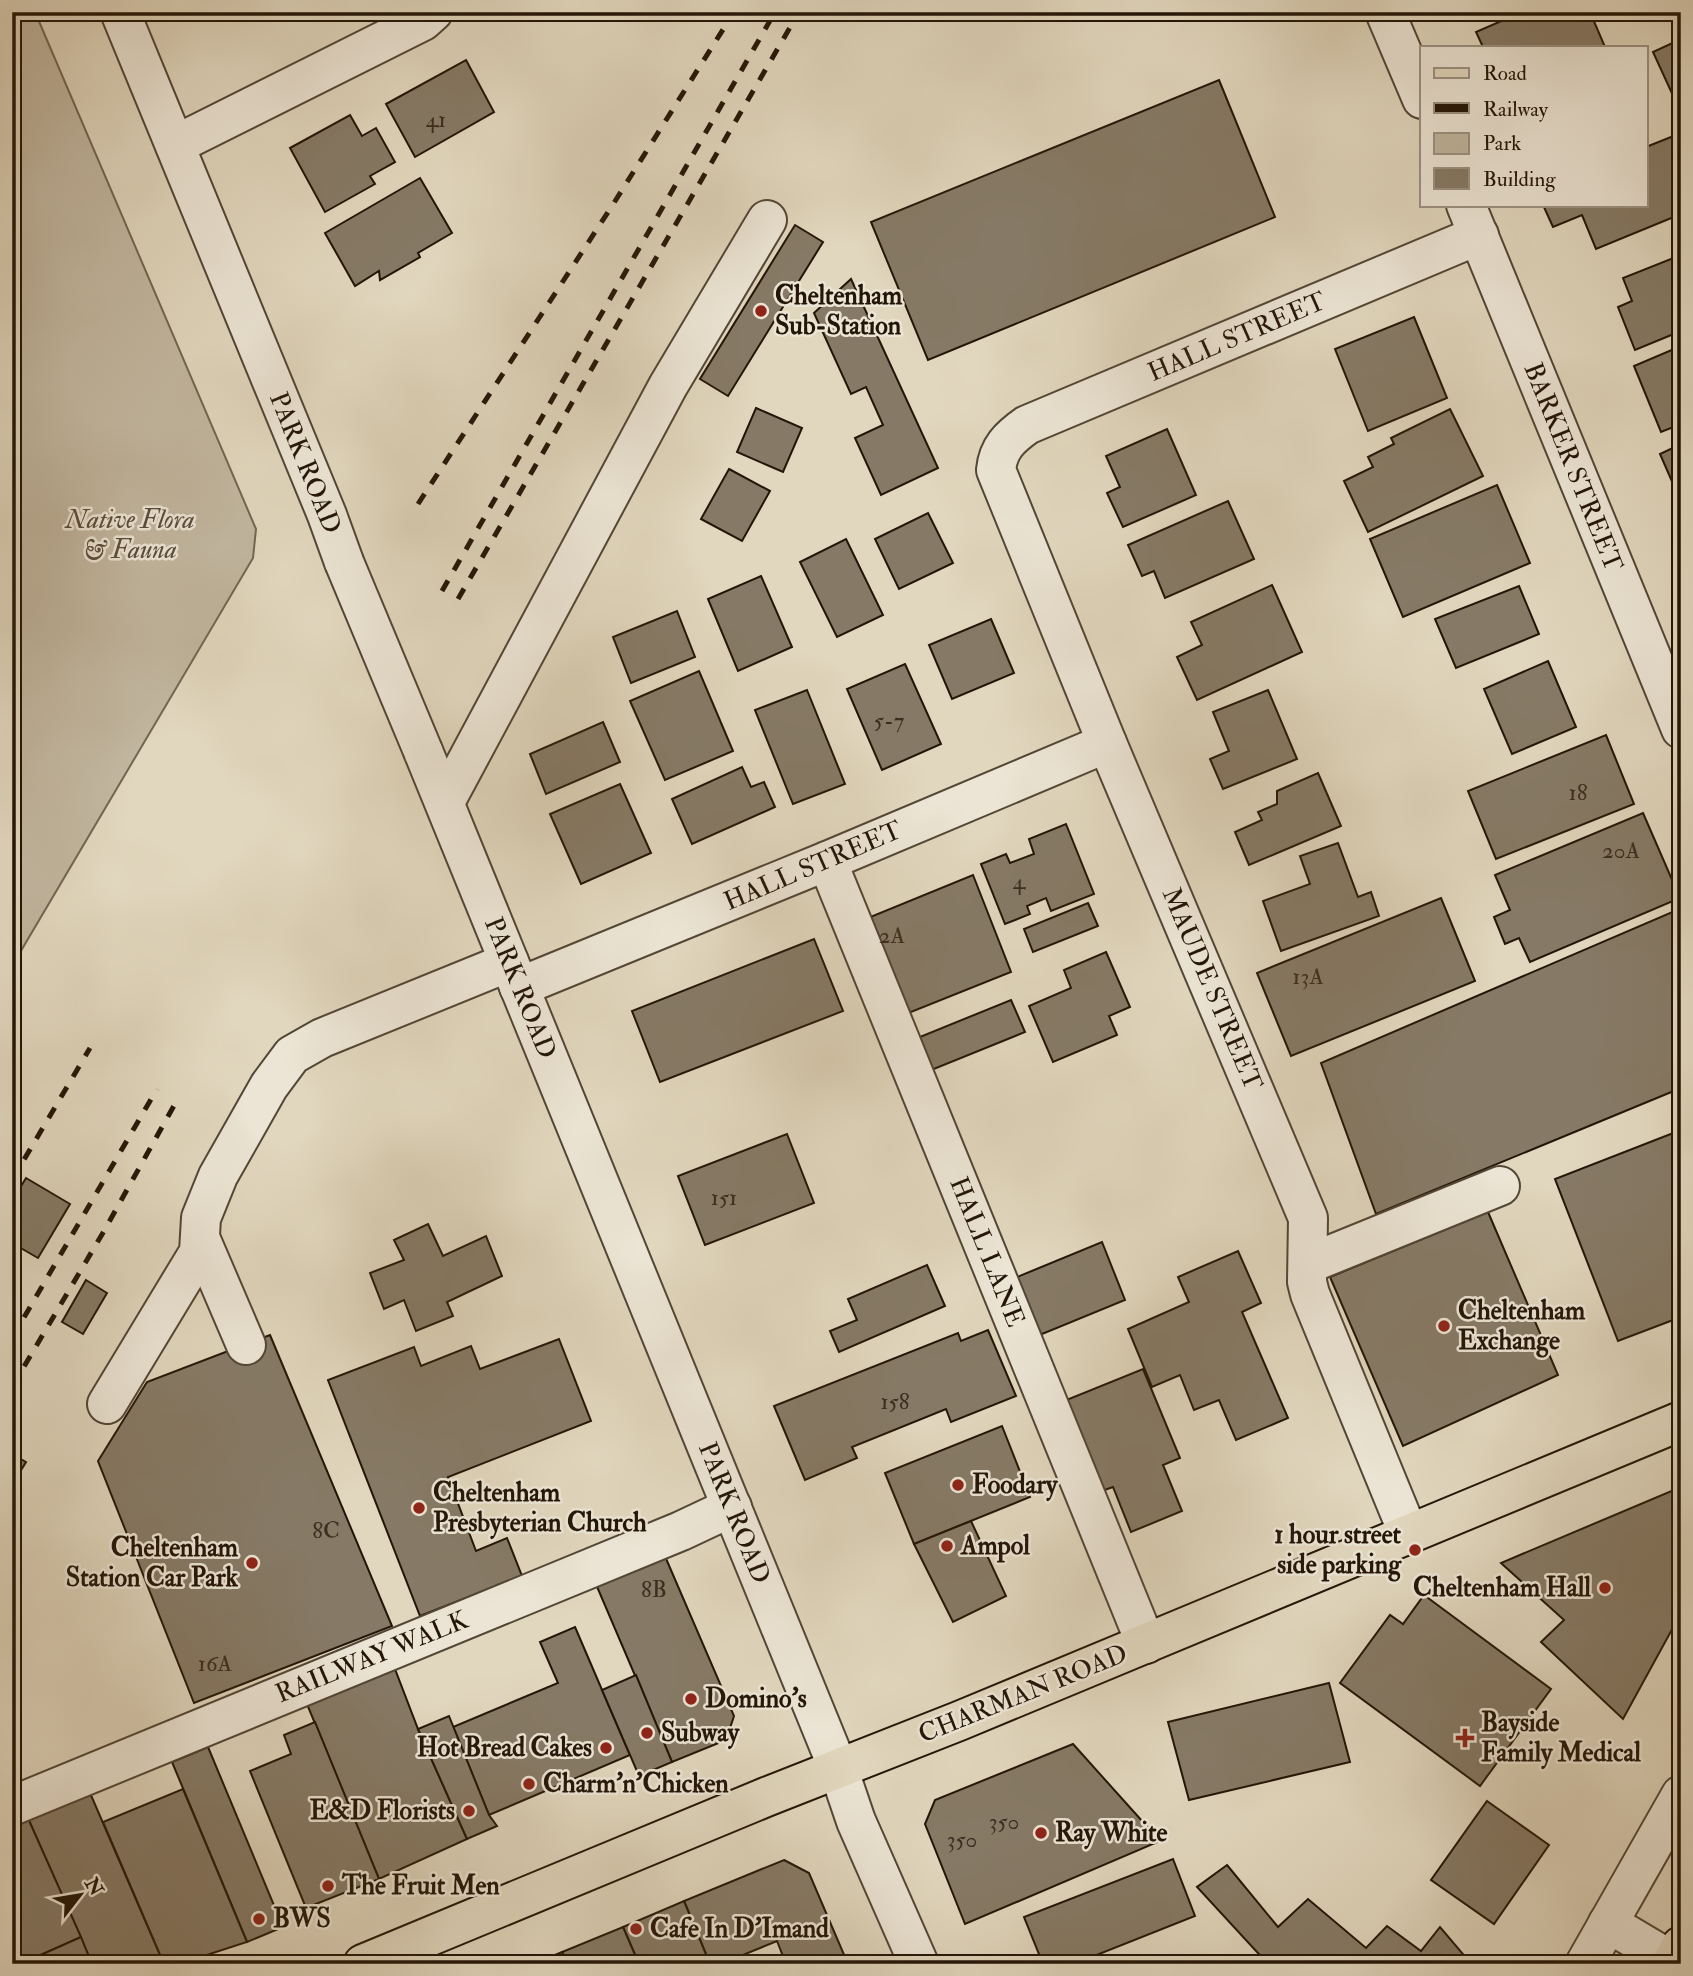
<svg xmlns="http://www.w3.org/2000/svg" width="1693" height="1976" viewBox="0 0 1693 1976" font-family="'IM FELL Double Pica',serif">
<rect width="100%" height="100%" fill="#e1d7be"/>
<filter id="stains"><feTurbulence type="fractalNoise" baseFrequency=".00286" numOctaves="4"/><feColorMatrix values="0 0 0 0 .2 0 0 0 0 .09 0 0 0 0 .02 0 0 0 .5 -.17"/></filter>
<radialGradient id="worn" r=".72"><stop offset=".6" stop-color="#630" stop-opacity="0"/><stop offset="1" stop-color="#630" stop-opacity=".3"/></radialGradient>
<path fill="#c1b69f" stroke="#726653" stroke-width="2" d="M12,12H35L256,529L253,558L12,966Z"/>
<g fill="#867a66" stroke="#231507" stroke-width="2">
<path d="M1522,12H1590L1605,47H1483L1476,32Z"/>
<path d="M1681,39V113L1653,52Z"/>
<path d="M466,60L494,112L415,157L386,104Z"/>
<path d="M1219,80L1275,217L928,360L871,222Z"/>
<path d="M350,115L362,136L376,128L395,162L370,176L375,184L325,212L290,148Z"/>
<path d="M1681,133V214L1596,249L1582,215L1553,227L1543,205H1646V147Z"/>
<path d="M420,178L452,233L418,253L420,257L380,280L379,271L355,286L325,233Z"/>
<path d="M795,225L823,242L728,396L700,379Z"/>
<path d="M1681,255V331L1635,350L1618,307L1632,301L1623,278Z"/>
<path d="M851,279L938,468L881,495L855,438L883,425L866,387L851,394L814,313Z"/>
<path d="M1414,317L1447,398L1368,431L1335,349Z"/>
<path d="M1681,346V424L1661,432L1634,366Z"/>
<path d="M756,408L802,428L783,472L737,452Z"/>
<path d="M1450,409L1483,476L1368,532L1344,481L1373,467L1368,457L1394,444L1391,438Z"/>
<path d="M1167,429L1196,495L1123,527L1107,493L1120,487L1106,456Z"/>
<path d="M1681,444V502L1660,454Z"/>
<path d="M729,469L770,491L742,541L701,519Z"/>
<path d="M1497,485L1530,563L1403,617L1370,539Z"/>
<path d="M1228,501L1254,559L1165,598L1154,571L1142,576L1128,545Z"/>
<path d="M928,513L953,563L899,589L875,539Z"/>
<path d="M846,539L883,615L837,637L800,562Z"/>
<path d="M761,576L792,647L738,671L708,599Z"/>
<path d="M1272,585L1302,652L1197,700L1177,657L1202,645L1191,622Z"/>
<path d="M1519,586L1539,634L1456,668L1435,619Z"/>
<path d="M677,611L695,657L631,683L613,637Z"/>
<path d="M991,619L1014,673L952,699L929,645Z"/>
<path d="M1548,661L1576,727L1512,754L1484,689Z"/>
<path d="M905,664L941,744L882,770L847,689Z"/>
<path d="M699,671L733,751L665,780L630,701Z"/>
<path d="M807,690L845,784L793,804L755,710Z"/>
<path d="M1268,690L1297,759L1223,789L1210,759L1229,751L1213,712Z"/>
<path d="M603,722L620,762L546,794L530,754Z"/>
<path d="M1606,735L1634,804L1496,859L1468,791Z"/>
<path d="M742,767L751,787L764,782L775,807L692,844L672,799Z"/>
<path d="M1318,773L1341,826L1249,865L1235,832L1262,820L1258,812L1277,804V791Z"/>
<path d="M620,784L651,853L581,884L550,814Z"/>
<path d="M1643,813L1680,898L1530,962L1519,938L1505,944L1494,917L1510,910L1495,875Z"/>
<path d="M1066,824L1094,894L1051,911L1046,898L1027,906L1030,914L1005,924L981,864L1006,854L1010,863L1034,854L1029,839Z"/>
<path d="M1338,843L1358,897L1371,892L1379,916L1281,951L1263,901L1310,884L1300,856Z"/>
<path d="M973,875L1011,972L901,1016L863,920Z"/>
<path d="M1441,898L1475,981L1291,1056L1257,973Z"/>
<path d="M1088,903L1098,926L1033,952L1024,929Z"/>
<path d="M1677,910L1681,919V1088L1376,1214L1321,1063Z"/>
<path d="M814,939L843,1011L660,1082L632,1011Z"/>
<path d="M1106,952L1130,1007L1109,1016L1117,1035L1053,1062L1029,1006L1071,988L1064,970Z"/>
<path d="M1011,1000L1025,1032L924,1073L910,1041Z"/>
<path d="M1681,1130V1317L1618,1341L1555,1179Z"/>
<path d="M787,1134L814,1203L705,1245L678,1176Z"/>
<path d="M26,1178L70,1204L38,1258L12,1243V1201Z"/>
<path d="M1488,1212L1558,1375L1403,1446L1330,1277Z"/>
<path d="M428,1224L443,1256L486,1236L502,1276L447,1302L453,1316L416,1331L404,1300L384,1309L370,1273L404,1260L394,1240Z"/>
<path d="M1102,1242L1125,1300L1030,1339L1005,1282Z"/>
<path d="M1238,1251L1261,1303L1242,1312L1288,1418L1236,1440L1219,1400L1194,1410L1180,1375L1152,1387L1128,1329L1189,1302L1178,1277Z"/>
<path d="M927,1265L945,1306L839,1352L830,1331L857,1320L848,1299Z"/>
<path d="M86,1280L107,1293L83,1334L62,1322Z"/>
<path d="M988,1330L1016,1396L951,1422L946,1409L852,1447L857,1458L805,1480L774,1406L958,1333L961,1341Z"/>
<path d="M270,1335L392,1626L194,1703L98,1461L147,1382Z"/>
<path d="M559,1339L591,1421L448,1477L476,1551L507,1538L522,1576L420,1616L328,1380L414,1347L421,1366L471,1346L480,1369Z"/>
<path d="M1143,1369L1180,1458L1163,1465L1182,1511L1131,1532L1113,1487L1096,1493L1059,1403Z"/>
<path d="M1002,1426L1030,1497L914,1544L885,1473Z"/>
<path d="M12,1454L26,1462L12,1485Z"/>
<path d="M1681,1487V1613L1623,1719L1541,1642L1564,1620L1501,1563Z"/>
<path d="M971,1521L1006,1596L953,1622L914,1544Z"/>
<path d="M661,1547L734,1716L726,1740L672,1762L592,1575Z"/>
<path d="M1424,1595L1551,1689L1480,1786L1340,1683L1390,1615L1403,1624Z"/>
<path d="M575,1627L630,1755L489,1815L453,1727L558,1683L540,1642Z"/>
<path d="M390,1656L418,1729L467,1839L379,1879L302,1692Z"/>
<path d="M636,1675L672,1762L639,1776L602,1690Z"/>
<path d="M1329,1683L1350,1762L1189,1800L1168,1722Z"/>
<path d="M449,1716L489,1815L497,1826L467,1839L418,1729Z"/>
<path d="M315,1722L379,1879L306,1908L250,1771L291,1754L284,1735Z"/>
<path d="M1073,1744L1160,1841L965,1924L925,1824L935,1800Z"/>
<path d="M208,1747L283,1927L247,1942L172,1762Z"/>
<path d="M84,1779L164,1964H92L23,1807Z"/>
<path d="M183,1789L247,1942L179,1964H164L103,1822Z"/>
<path d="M1487,1801L1549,1845L1494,1924L1431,1880Z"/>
<path d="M23,1807L81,1937L21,1964H12V1812Z"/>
<path d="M1173,1859L1195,1916L1074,1964H1043L1024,1917Z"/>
<path d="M784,1860L809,1873L848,1964H786L777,1941L721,1964H710L684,1901Z"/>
<path d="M1227,1865L1278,1927L1308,1899L1366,1948L1387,1926L1421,1951L1440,1927L1468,1960L1465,1964H1268L1197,1887Z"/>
<path d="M684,1901L710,1964H639L623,1927Z"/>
<path d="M623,1927L639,1964H567L562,1952Z"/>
<path d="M81,1937L92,1964H29L27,1961Z"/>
<path d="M562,1952L567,1964H533Z"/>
</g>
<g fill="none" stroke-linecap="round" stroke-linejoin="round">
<defs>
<g id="minor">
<path d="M120,12L327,515L344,562"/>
<path d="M1385,12L1422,99"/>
<path d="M175,145L423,21L433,12"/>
<path d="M1466,205L1681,729"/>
<path d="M423,751L838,1768L856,1821L919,1964"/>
<path d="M445,802L668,386L767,220"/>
<path d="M827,861L1146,1644"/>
<path d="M519,987L827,861L1107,743"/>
<path d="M201,1240L246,1345"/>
<path d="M1308,1264L1500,1186"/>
<path d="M107,1404L199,1252L201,1218L218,1176L269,1086L292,1055L322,1038L509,962"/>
<path d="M1409,1535L1310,1294L1307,1282L1308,1218L1107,743L996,470C998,448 1010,437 1027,425L1479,235"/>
<path d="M12,1806L681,1531L732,1507"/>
<path d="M1608,1923L1677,1964"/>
<path d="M1585,1964L1681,1795"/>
</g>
<path id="major" d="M363,1964L766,1797L959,1721L1681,1421"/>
<path id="highway" d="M1671,1964L1681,1946"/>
</defs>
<use href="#minor" stroke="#524635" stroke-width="42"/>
<use href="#major" stroke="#231507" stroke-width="42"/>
<use href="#highway" stroke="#231507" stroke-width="42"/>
<use href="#minor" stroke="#ece5d5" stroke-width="38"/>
<use href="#major" stroke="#e1d7be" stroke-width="38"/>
<use href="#highway" stroke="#e1d7be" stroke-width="38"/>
<g stroke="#231507" stroke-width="5" stroke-dasharray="12 12" stroke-linecap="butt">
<path d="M418,504L612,206L734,12"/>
<path d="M442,591L775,12"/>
<path d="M458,599L799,12"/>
<path d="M12,1180L90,1048"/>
<path d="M12,1338L157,1089"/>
<path d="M12,1387L104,1231L176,1102"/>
</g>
<defs>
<path id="minor-bridge" d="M344,562L423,751"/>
</defs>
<use href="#minor-bridge" stroke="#524635" stroke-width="42" stroke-linecap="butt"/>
<use href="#minor-bridge" stroke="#ece5d5" stroke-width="38"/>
</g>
<g fill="#8f2418" stroke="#ece5d5" stroke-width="2.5">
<circle cx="761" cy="311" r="7"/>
<circle cx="1444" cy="1326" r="7"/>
<circle cx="958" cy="1485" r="7"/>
<circle cx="419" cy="1508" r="7"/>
<circle cx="947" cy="1546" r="7"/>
<circle cx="1415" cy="1550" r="7"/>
<circle cx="252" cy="1563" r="7"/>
<circle cx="1605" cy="1588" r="7"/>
<circle cx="691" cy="1699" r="7"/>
<circle cx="647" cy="1733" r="7"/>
<path d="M1461.5 1727.5h7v7h7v7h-7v7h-7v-7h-7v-7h7z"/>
<circle cx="606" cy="1748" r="7"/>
<circle cx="529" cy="1784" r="7"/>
<circle cx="469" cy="1811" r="7"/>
<circle cx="1041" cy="1833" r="7"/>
<circle cx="328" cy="1886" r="7"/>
<circle cx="259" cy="1919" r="7"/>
<circle cx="636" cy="1929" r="7"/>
</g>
<g text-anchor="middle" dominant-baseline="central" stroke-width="5" stroke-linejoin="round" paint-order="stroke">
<g font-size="23" fill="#3c2e1f">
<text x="436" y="119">41</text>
<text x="889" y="720">5-7</text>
<text x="1578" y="792">18</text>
<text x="1621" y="850">20A</text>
<text x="1019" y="881">4</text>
<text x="892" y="935">2A</text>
<text x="1308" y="976">13A</text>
<text x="724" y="1197">151</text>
<text x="895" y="1401">158</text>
<text x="326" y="1530">8C</text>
<text x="654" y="1589">8B</text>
<text x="215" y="1663">16A</text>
<text x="1004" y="1821">350</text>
<text x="962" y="1839">350</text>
</g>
<g font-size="26" font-weight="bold" fill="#231507" stroke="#ece5d5" text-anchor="start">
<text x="775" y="296">Cheltenham<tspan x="775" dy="30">Sub-Station</tspan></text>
<text x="1458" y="1311">Cheltenham<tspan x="1458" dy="30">Exchange</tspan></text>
<text x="972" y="1485">Foodary</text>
<text x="433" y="1493">Cheltenham<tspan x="433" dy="30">Presbyterian Church</tspan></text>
<text x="1401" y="1535" text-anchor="end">1 hour street<tspan x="1401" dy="30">side parking</tspan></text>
<text x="961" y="1546">Ampol</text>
<text x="238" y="1548" text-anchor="end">Cheltenham<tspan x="238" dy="30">Station Car Park</tspan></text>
<text x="1591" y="1588" text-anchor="end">Cheltenham Hall</text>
<text x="705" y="1699">Domino's</text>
<text x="1481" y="1723">Bayside<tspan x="1481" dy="30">Family Medical</tspan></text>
<text x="661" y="1733">Subway</text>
<text x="592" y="1748" text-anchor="end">Hot Bread Cakes</text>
<text x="543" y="1784">Charm'n'Chicken</text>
<text x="455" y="1811" text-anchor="end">E&amp;D Florists</text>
<text x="1055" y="1833">Ray White</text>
<text x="342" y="1886">The Fruit Men</text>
<text x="273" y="1919">BWS</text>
<text x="650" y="1929">Cafe In D'Imand</text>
</g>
<g font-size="26" fill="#231507" stroke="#ece5d5">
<text transform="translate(1237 337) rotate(-23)">HALL STREET</text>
<text transform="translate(305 463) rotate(68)">PARK ROAD</text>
<text transform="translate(1573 467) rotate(68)">BARKER STREET</text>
<text transform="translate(813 866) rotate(-23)">HALL STREET</text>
<text transform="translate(520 988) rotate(68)">PARK ROAD</text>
<text transform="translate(1212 989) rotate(67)">MAUDE STREET</text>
<text transform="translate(987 1252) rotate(68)">HALL LANE</text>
<text transform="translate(734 1513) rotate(68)">PARK ROAD</text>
<text transform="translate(372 1657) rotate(-22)">RAILWAY WALK</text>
<text transform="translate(1023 1694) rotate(-22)">CHARMAN ROAD</text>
</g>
<g font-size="26" font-style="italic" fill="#5a4d3c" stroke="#ece5d5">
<text x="130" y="520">Native Flora<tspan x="130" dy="30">&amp; Fauna</tspan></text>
</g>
</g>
<rect width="1693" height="1976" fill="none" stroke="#e1d7be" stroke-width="42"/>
<rect x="14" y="14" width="1665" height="1948" fill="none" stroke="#231507" stroke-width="3.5"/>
<rect x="21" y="21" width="1651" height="1934" fill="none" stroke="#231507" stroke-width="2"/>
<rect x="1420" y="46" width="228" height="161" fill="#ece5d5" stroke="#9c9283" stroke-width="2"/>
<rect x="1434" y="68" width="35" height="10" fill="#e1d7be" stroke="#9c9283" stroke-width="2"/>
<text x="1483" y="80" font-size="21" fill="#231507">Road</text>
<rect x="1434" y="103" width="35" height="10" fill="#231507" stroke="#9c9283" stroke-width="2"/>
<text x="1483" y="116" font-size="21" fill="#231507">Railway</text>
<rect x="1434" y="133" width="35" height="21" fill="#c1b69f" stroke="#9c9283" stroke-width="2"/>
<text x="1483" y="150" font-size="21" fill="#231507">Park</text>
<rect x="1434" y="168" width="35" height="21" fill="#867a66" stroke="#9c9283" stroke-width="2"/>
<text x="1483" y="186" font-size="21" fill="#231507">Building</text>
<g transform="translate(80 1895) rotate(59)" stroke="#ece5d5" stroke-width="5" paint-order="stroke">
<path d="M0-5L12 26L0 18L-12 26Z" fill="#231507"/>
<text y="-10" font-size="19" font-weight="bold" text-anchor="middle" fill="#231507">N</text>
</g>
<rect width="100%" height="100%" filter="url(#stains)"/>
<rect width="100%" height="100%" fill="url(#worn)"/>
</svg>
